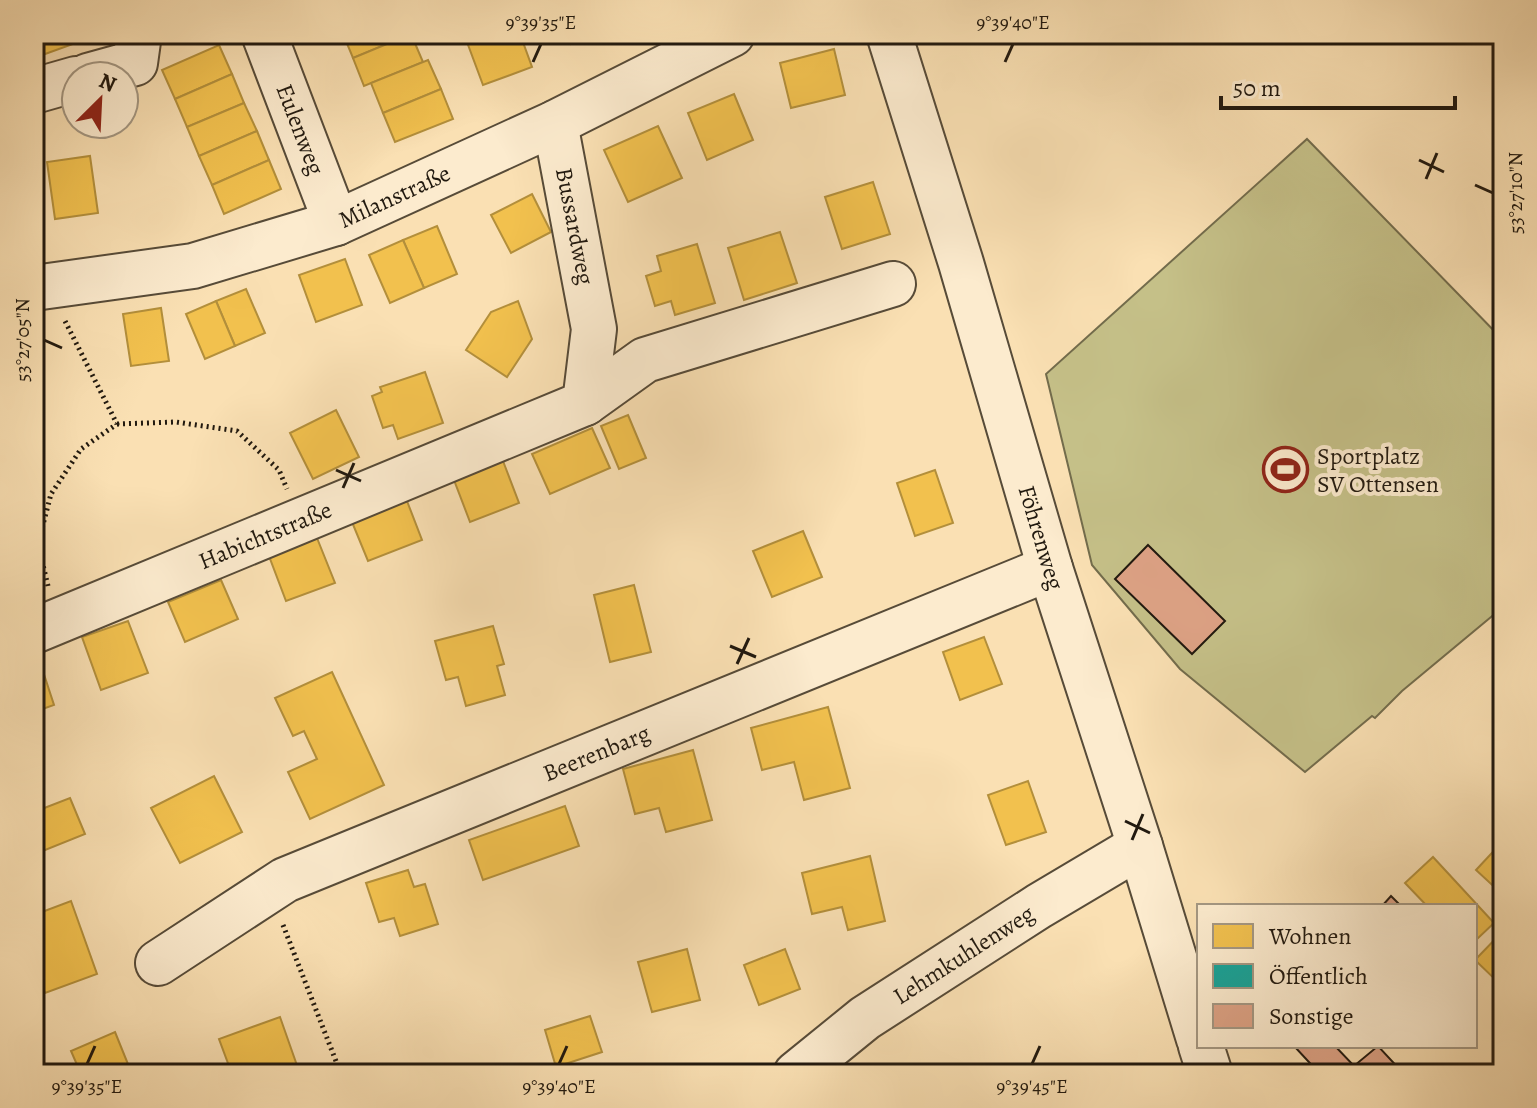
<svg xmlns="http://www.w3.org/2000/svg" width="1537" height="1108" viewBox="0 0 1537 1108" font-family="Alegreya,serif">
<rect width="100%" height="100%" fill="#fae0b3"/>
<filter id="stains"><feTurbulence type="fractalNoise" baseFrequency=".0025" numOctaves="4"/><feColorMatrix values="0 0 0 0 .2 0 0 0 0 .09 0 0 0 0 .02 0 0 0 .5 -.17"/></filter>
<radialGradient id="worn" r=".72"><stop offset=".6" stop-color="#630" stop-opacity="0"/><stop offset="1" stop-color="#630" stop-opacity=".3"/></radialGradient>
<path fill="#c5c088" stroke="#736c4c" stroke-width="2" d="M1307,139L1503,340V607L1402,691L1375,718L1372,716L1305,772L1180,669L1092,565L1046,374Z"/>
<g fill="#f2c14e" stroke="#b38f3b" stroke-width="2">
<path d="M34,34H81L84,40L34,58Z"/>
<path d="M343,34H411L353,58Z"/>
<path d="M411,34L423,62L364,86L353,58Z"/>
<path d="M464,34H520L532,67L483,85Z"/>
<path d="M567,34H594L571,44Z"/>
<path d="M219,45L232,74L175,99L162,70Z"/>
<path d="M834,49L845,95L791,108L780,63Z"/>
<path d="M428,60L441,89L383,113L371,83Z"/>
<path d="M232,74L244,103L187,127L175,99Z"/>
<path d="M441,89L453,119L395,142L383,113Z"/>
<path d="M734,94L753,140L707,160L688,113Z"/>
<path d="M244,103L257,131L199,156L187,127Z"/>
<path d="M658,126L682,178L628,202L604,150Z"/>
<path d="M257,131L269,160L212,185L199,156Z"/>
<path d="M90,156L98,213L55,219L47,162Z"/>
<path d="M269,160L281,189L224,214L212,185Z"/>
<path d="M873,182L890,234L842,249L825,197Z"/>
<path d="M532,194L551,232L511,253L491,215Z"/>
<path d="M437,226L457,274L424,288L403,240Z"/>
<path d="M780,232L797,283L744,300L728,248Z"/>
<path d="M403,240L424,288L390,303L369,255Z"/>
<path d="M697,244L715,303L675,315L671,301L655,306L646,276L661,271L657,256Z"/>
<path d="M345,259L362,305L316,322L299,275Z"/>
<path d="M246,289L265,333L235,346L216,301Z"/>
<path d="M216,301L235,346L205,359L186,314Z"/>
<path d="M518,301L532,339L507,377L466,350L491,312Z"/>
<path d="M161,308L169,361L131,366L123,314Z"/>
<path d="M34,330H36L40,388H34Z"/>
<path d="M425,372L443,423L398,439L393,425L383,428L372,396L382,392L380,387Z"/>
<path d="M336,410L359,457L313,479L290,433Z"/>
<path d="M628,415L646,458L619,469L601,426Z"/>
<path d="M592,428L610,468L550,494L532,454Z"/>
<path d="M503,461L519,503L470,522L454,480Z"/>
<path d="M935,470L953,523L915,536L897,483Z"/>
<path d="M407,501L422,540L368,561L352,522Z"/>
<path d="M803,531L822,577L772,597L753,551Z"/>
<path d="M317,538L335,583L286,601L269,556Z"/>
<path d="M221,580L238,619L185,642L168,602Z"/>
<path d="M634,585L651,652L610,662L594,595Z"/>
<path d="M128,621L148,673L101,690L82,637Z"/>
<path d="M493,626L504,664L497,666L505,695L466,706L458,677L446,680L435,641Z"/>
<path d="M984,637L1002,684L960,700L943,652Z"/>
<path d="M38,656L54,705L34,712V657Z"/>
<path d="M332,672L384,785L310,819L288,772L317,759L304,731L293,736L275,698Z"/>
<path d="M828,707L850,788L804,800L794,762L762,770L751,728Z"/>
<path d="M693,750L712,820L666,832L659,808L635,814L623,769Z"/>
<path d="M214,776L242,832L180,863L151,808Z"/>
<path d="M1028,781L1046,832L1006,845L988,795Z"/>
<path d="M70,798L85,834L40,852L34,875V812Z"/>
<path d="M565,806L579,846L483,880L469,840Z"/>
<path d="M1503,841V895L1476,870Z"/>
<path d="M870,856L885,921L848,930L842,907L812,914L802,873Z"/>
<path d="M1433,857L1494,923L1475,941V906H1427L1405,883Z"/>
<path d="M408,870L414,887L425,884L438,924L400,936L394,918L379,922L366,883Z"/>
<path d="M71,901L97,974L45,993L34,966V915Z"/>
<path d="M1503,931V987L1475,960Z"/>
<path d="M687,949L700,1000L652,1012L638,962Z"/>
<path d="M785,949L800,989L759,1005L744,965Z"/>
<path d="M590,1016L602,1052L556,1067L545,1030Z"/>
<path d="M280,1017L300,1074H232L219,1039Z"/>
<path d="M115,1032L132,1074H81L71,1051Z"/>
</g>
<path fill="#17a398" stroke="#1a7a6f" stroke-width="2" d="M1135,1067L1137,1074H1115Z"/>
<g fill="#dda285" stroke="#21190f" stroke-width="2">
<path d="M1148,545L1225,621L1192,654L1115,579Z"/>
<path d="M1391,896L1401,906H1382Z"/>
<path d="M1294,1046H1335L1354,1066L1378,1046L1404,1074H1320Z"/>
</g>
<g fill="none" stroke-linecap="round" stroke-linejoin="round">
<defs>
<g id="minor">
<path id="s1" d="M264,34L336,223"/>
<path id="s2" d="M889,34L961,263L1050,568L1140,846L1199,1039"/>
<path d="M88,76L135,63L139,34"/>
<path d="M34,91L76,79"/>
<path id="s3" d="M34,288L193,266L336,223L555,123L732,34"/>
<path d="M585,403L645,360L893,284"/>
<path id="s4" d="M34,631L585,403L594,329L555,123"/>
<path id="s5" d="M158,963L285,880L1050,568"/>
<path d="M1201,1046L1210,1074"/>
<path id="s6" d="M796,1074L865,1018L1039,906L1140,846"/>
</g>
</defs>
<use href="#minor" stroke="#574b38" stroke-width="48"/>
<g stroke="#21190f" stroke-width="5" stroke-dasharray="2 4" stroke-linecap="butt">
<path d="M117,424L176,422L237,431L279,470L287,489"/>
<path d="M48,586L38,544L51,494L81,449L117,424L64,319"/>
<path d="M283,925L341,1074"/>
<path d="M1488,1074L1503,1061"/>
</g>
<use href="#minor" stroke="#fcebce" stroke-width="44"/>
</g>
<path fill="none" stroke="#21190f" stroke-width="3" d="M533,62L541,44M1005,62L1013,44M1419,160L1444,172M1426,179L1437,153M1475,185L1493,193M44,340L62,348M336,470L361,481M343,488L354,463M730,646L756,657M737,664L749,638M1125,821L1150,833M1132,840L1143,814M87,1064L95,1046M559,1064L567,1046M1032,1064L1040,1046"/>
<defs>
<symbol id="stadium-ring" viewBox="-11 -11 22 22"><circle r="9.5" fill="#fcebce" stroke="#8f2418" stroke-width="1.5"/><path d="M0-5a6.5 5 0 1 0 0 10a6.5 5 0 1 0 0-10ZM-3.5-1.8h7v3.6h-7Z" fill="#8f2418"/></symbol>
</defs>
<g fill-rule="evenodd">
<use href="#stadium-ring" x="1260" y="444" width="51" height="51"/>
</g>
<g text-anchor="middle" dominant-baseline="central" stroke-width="8" stroke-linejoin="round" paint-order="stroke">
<g font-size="24" fill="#21190f" stroke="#fcebce">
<text stroke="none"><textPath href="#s1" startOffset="102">Eulenweg</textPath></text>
<text stroke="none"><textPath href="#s3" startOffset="374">Milanstraße</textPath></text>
<text transform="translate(575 226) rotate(79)">Bussardweg</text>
<text stroke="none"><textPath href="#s4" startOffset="250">Habichtstraße</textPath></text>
<text stroke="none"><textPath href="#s2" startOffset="526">Föhrenweg</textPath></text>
<text stroke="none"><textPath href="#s5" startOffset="488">Beerenbarg</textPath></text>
<text stroke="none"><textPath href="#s6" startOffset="206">Lehmkuhlenweg</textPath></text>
</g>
<g font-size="24" fill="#21190f" stroke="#fcebce" text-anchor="start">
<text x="1317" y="456">Sportplatz<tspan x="1317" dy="28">SV Ottensen</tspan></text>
</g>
</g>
<rect width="1537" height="1108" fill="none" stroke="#fae0b3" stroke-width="88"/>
<rect x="1197" y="904" width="280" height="144" fill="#fcebce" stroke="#a49782" stroke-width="2"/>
<rect x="1213" y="924" width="40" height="24" fill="#f2c14e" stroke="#a49782" stroke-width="2"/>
<text x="1269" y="944" font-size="24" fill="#21190f">Wohnen</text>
<rect x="1213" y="964" width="40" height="24" fill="#17a398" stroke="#a49782" stroke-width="2"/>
<text x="1269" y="984" font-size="24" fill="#21190f">Öffentlich</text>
<rect x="1213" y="1004" width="40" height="24" fill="#dda285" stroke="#a49782" stroke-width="2"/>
<text x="1269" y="1024" font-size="24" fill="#21190f">Sonstige</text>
<g transform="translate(100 100) rotate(24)"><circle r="38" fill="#fcebce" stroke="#a49782" stroke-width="2"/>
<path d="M0-6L14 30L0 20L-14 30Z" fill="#8f2418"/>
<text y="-12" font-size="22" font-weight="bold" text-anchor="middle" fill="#21190f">N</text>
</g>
<path d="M1221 96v12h234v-12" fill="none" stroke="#21190f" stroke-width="4"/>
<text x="1233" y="96" font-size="24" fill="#21190f" stroke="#fcebce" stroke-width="6" paint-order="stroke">50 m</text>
<rect x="44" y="44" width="1449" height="1020" fill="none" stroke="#21190f" stroke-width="3"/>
<g font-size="20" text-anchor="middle" fill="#21190f">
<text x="541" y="29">9°39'35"E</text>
<text x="1013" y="29">9°39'40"E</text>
<text transform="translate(1515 193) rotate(-90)" y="7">53°27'10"N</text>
<text transform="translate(22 340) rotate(-90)" y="7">53°27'05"N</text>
<text x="87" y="1093">9°39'35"E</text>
<text x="559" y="1093">9°39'40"E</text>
<text x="1032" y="1093">9°39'45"E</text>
</g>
<rect width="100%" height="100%" filter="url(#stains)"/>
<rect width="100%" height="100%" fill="url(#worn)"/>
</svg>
